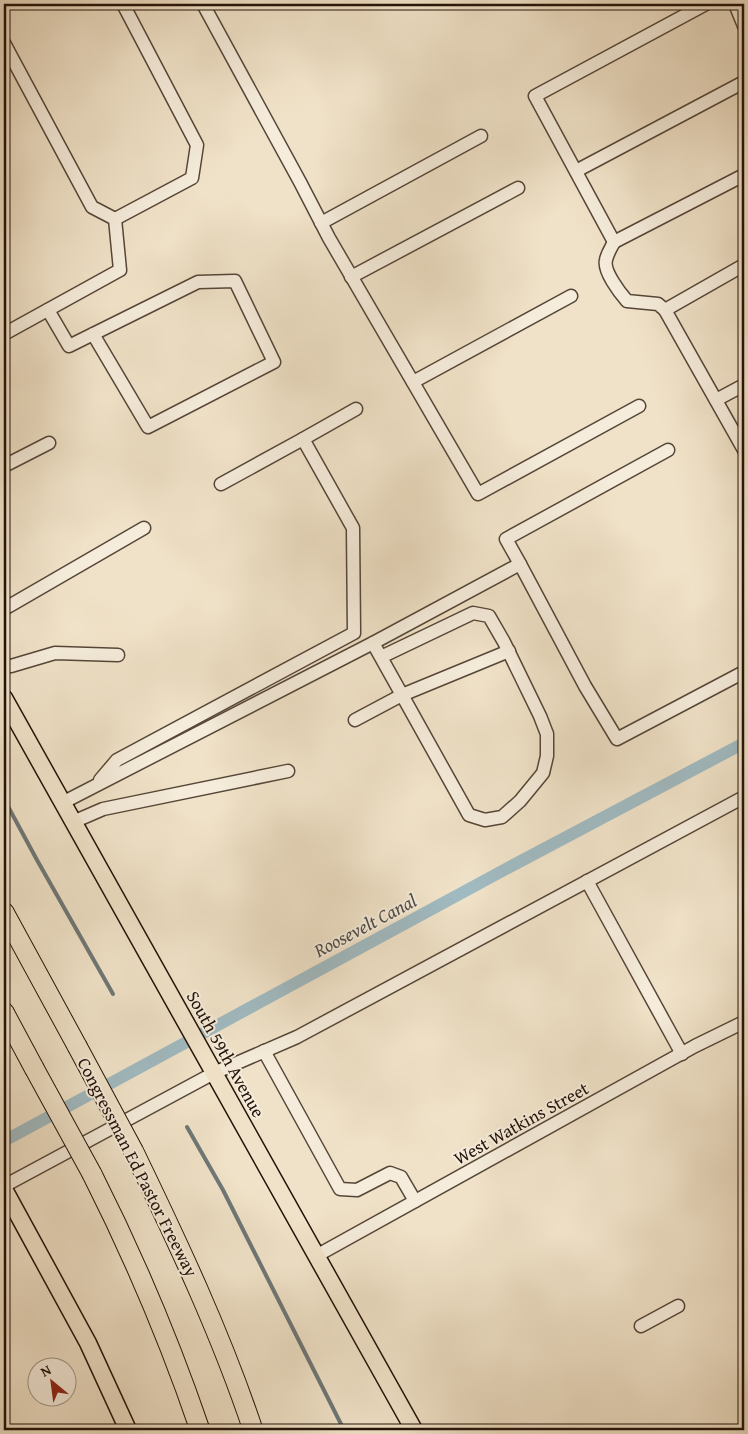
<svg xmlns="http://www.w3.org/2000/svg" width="748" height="1434" viewBox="0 0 748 1434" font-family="'Gentium Book Plus',serif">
<rect width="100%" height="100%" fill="#f0e2c8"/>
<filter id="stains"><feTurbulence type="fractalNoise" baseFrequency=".004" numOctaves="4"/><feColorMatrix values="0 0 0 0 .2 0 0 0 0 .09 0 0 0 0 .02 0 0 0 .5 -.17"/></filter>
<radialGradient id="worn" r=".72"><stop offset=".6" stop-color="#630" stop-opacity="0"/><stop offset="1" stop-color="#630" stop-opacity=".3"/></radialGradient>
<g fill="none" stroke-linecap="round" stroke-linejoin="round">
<g stroke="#6e7777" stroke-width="4">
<path d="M4,799L37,860L113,994"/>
<path d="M187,1127L223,1190L344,1430"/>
</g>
<path stroke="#a0bac1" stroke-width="12" d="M4,1141L504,870L744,743"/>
<defs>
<g id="minor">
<path d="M203,4L300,182L329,238L478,494L639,406"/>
<path d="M706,4L535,96L614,242L744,175"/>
<path d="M735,4L744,26"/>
<path d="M4,43L92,207L115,219"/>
<path d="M576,171L744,82"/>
<path d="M321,223L481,136"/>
<path d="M614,242C611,248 607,254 606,260C603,271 620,293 627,301L658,304L665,310L744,450"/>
<path d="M351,277L518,188"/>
<path d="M48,310L69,346L198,282L235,281L274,362L148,427L93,334"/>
<path d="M665,310L744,265"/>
<path d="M4,334L120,270L115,219L192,178L197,145L123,4"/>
<path d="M413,382L571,296"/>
<path d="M716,400L744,385"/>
<path d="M303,439L356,409"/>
<path d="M4,466L49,443"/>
<path d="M520,564L506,539L668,450"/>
<path d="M4,609L144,528"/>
<path d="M373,643L469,815L485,820L502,817L520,801L543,773L547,756V734L540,716L504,642L489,616L473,613L381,657"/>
<path d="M11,666L55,653L118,655"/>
<path d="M355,720L402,695L509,651"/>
<path d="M100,780L117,760L354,633L353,528L303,439L221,484"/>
<path d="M62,803L373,643L520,564L585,686L617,739L744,672"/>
<path d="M73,822L103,809L288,771"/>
<path d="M587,881L682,1054"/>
<path d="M264,1051L340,1189L357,1190L390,1173L401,1177L415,1201"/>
<path d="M4,1186L214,1073L297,1037L744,797"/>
<path d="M316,1256L695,1046L744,1022"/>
<path d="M641,1326L678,1306"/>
</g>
<g id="major">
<path d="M4,698L414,1430"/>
<path d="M4,1189L88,1343L128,1430"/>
</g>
<g id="highway">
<path d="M4,912L77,1046"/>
<path d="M4,1012L34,1068"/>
<path d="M134,1152C178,1243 221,1334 253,1430"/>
<path d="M92,1174C134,1257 170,1342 200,1430"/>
</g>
</defs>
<use href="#minor" stroke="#564638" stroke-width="15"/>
<use href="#major" stroke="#231208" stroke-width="19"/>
<use href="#highway" stroke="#231208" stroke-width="21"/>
<use href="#minor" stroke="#f5ecdb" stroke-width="12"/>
<use href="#major" stroke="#f0e2c8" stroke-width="16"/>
<use href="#highway" stroke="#f0e2c8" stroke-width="19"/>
<defs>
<g id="highway-bridge">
<path d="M77,1046L134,1152"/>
<path d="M34,1068L92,1174"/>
</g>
</defs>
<use href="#highway-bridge" stroke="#231208" stroke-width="21" stroke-linecap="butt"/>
<use href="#highway-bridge" stroke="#f0e2c8" stroke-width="19"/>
</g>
<g text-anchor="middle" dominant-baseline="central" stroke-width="4" stroke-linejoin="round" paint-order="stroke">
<g font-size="18" fill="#231208" stroke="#f5ecdb">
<text transform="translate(226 1054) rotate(61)">South 59th Avenue</text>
<text transform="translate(521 1123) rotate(-29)">West Watkins Street</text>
<text transform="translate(138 1167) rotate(63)">Congressman Ed Pastor Freeway</text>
</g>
<g font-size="19" font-style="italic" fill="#4f4d49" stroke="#f5ecdb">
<text transform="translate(365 925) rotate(-28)">Roosevelt Canal</text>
</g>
</g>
<rect width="748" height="1434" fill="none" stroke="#f0e2c8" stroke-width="20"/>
<rect x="5" y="5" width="738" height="1424" fill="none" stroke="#231208" stroke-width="2.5"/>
<rect x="10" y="10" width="728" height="1414" fill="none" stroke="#231208"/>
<g transform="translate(52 1382) rotate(331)"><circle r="24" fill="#f5ecdb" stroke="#a19587"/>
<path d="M0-4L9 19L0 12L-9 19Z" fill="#8f2418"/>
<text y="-8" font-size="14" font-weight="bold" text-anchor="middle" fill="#231208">N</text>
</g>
<rect width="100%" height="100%" filter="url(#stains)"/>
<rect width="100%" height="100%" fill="url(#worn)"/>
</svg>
